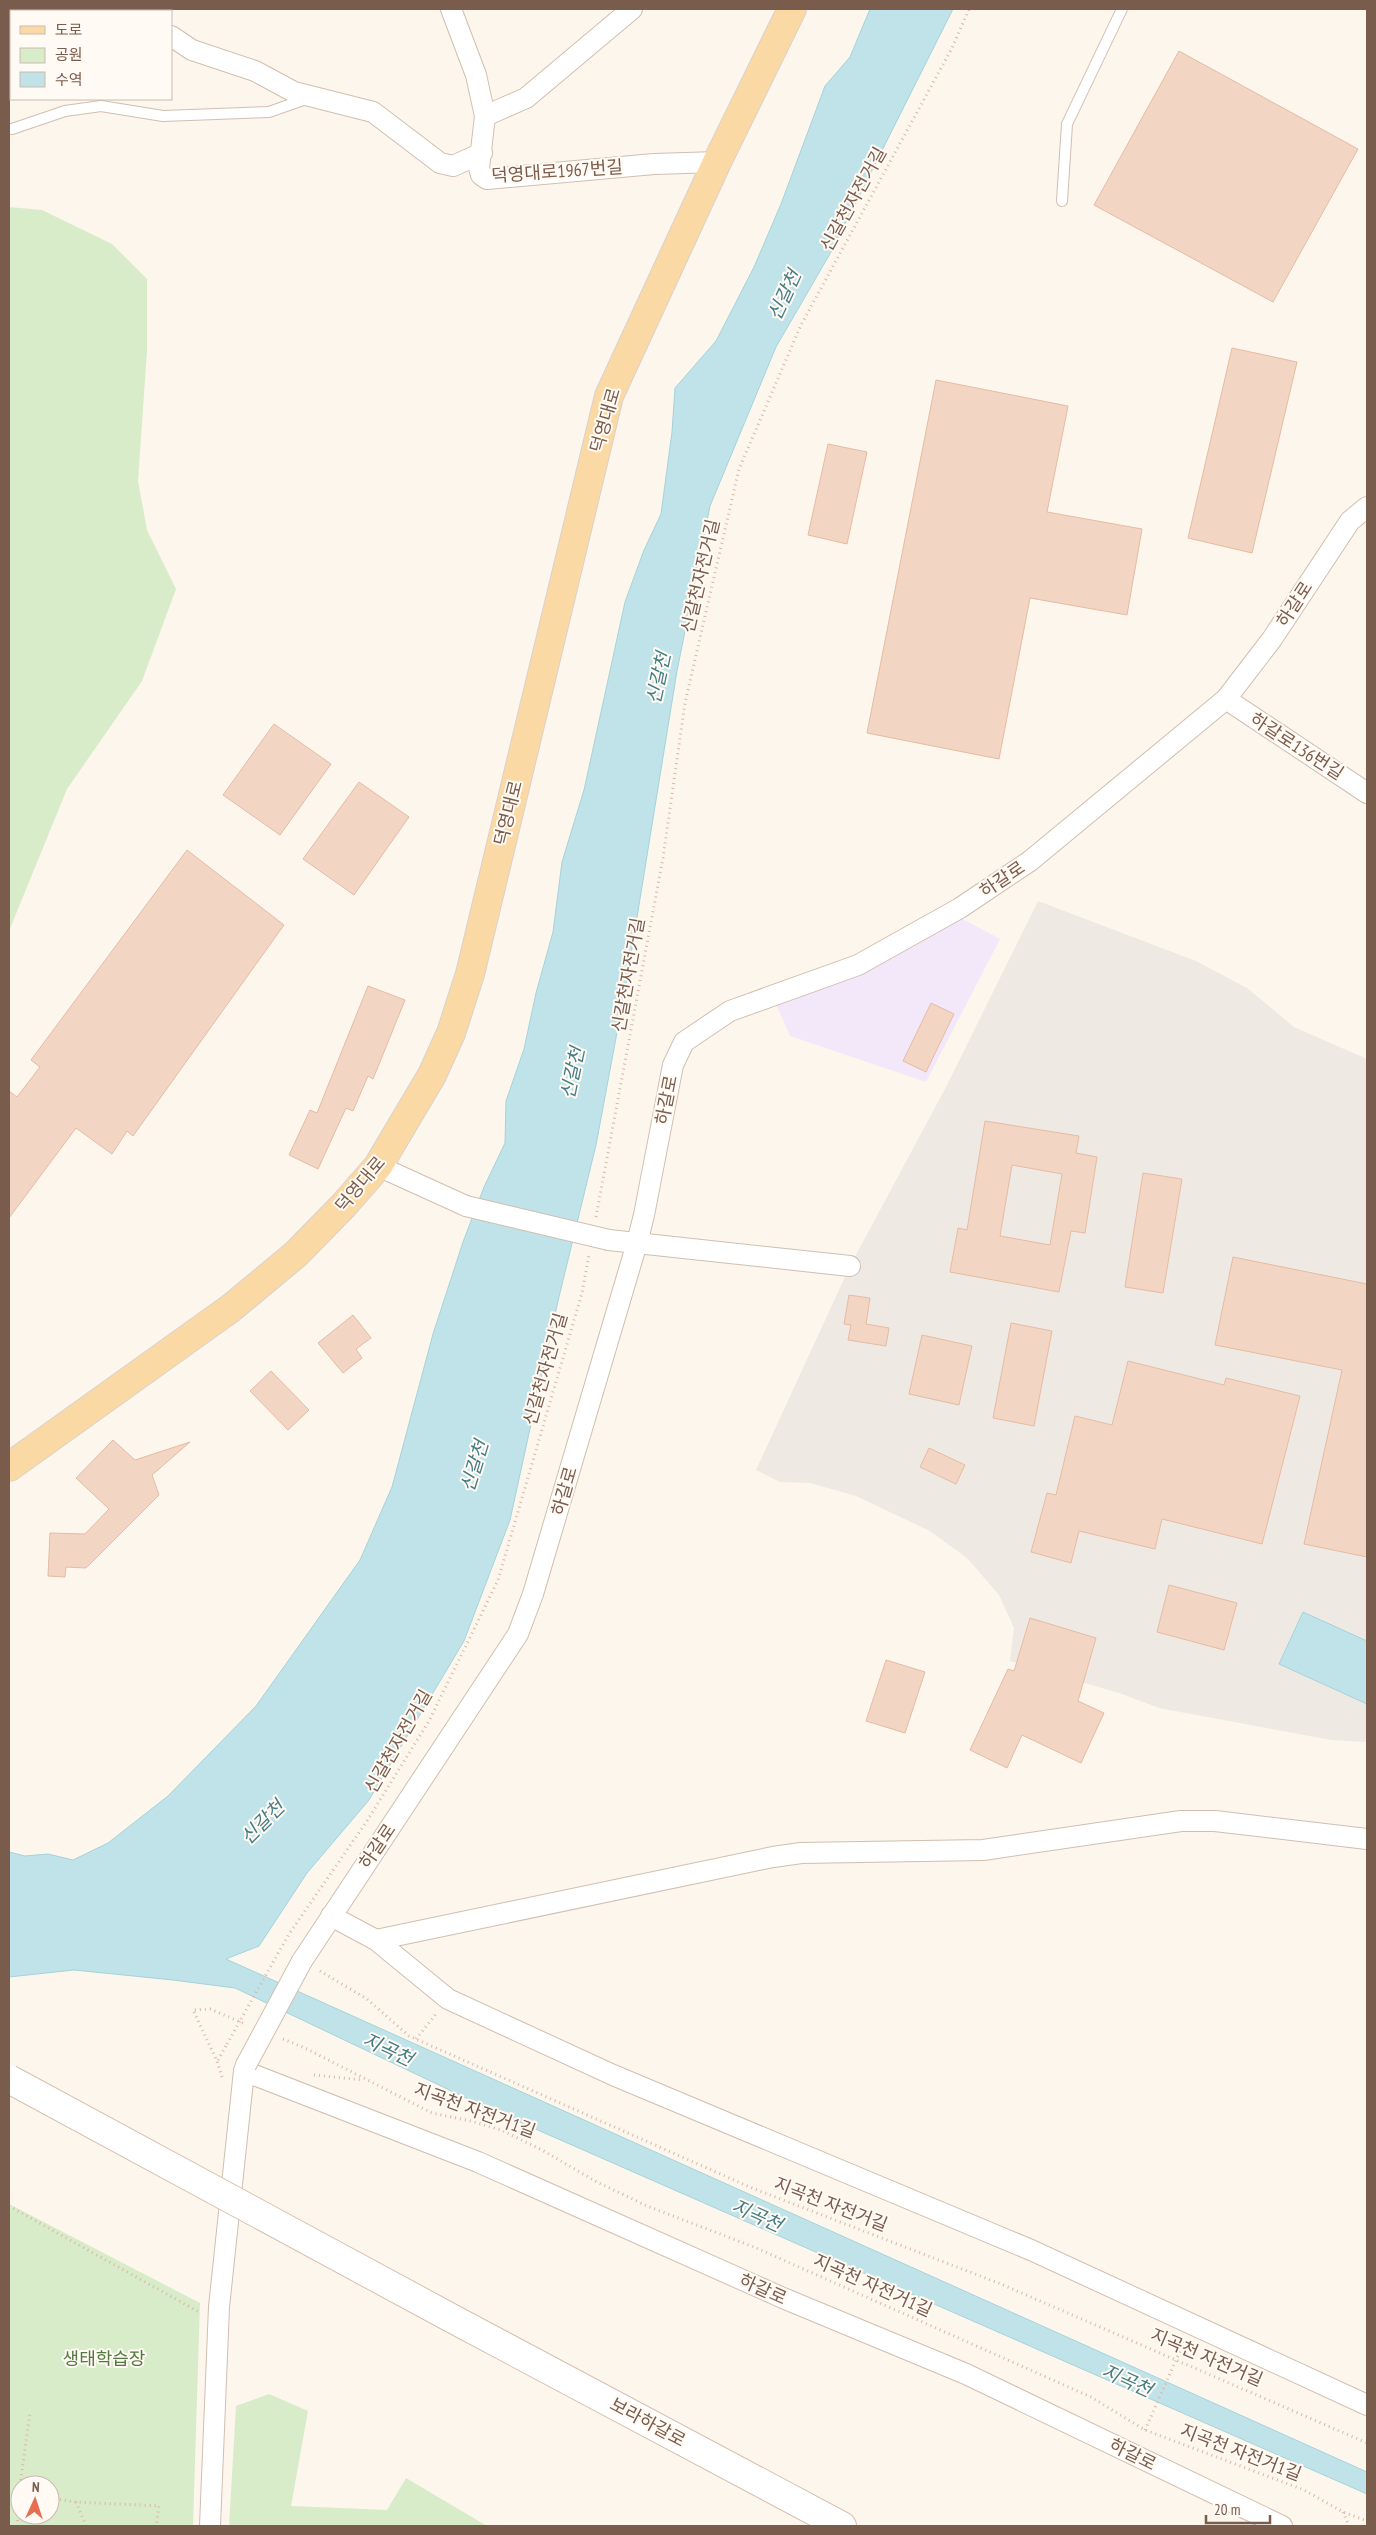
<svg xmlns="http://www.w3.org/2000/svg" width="1376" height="2535" viewBox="0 0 1376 2535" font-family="'PT Sans Narrow','Noto Sans KR',sans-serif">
<rect width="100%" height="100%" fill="#fdf6ec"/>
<path fill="#efe9e4" d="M1038,901L1196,961L1247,988L1294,1027L1367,1059V1742L1331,1740L1159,1708L1122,1694L1010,1661L1014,1628L999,1595L967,1558L930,1531L856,1496L810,1483L780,1482L756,1470L850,1266L946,1087Z"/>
<path fill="#f3e8fa" d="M961,918L1000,939L926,1082L790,1036L776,1004Z"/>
<g fill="#d8ecc9" fill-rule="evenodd">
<path d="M9,207L42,210L112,244L147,279V351L138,481L147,530L176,589L142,681L67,789L9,931Z"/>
<path d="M9,2204L200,2303L193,2526H9ZM20,2485H50V2515H20Z"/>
<path d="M269,2394L308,2411L291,2506L387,2510L406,2478L487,2526H229L236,2406Z"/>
</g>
<g fill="#bfe3e8" stroke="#a5d3da">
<path d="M870,9H953L831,252L776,347L710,506L677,671L627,979L596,1145L558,1301L510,1520L464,1641L369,1800L307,1873L259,1946L226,1959L1367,2472V2494L483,2106L235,1988L173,1980L74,1970L9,1977V1852L25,1856L48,1854L73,1860L108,1843L168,1796L256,1706L360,1560L392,1487L433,1334L463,1242L484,1187L505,1143L506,1101L524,1049L536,993L553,932L562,862L584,790L625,602L644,550L661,514L672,432L675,388L716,341L754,267L781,204L825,86L850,57Z"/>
<path d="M1303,1612L1367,1641V1704L1279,1664Z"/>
</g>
<g fill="#f3d5c3" stroke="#e6bba3" fill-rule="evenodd">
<path d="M1179,51L1358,149L1273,302L1094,205Z"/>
<path d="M1232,348L1297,362L1252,553L1188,538Z"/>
<path d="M936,380L1068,406L1047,512L1142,529L1127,615L1030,598L999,759L867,733Z"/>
<path d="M828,444L867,452L847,544L808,535Z"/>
<path d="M274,724L331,764L280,835L223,795Z"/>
<path d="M359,782L409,817L354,895L303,859Z"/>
<path d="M187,850L284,925L133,1136L127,1131L112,1154L76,1128L9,1218V1091L17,1097L40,1067L31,1060Z"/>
<path d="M368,986L405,1000L373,1079L368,1076L353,1111L346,1108L318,1169L289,1155L310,1110L317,1113Z"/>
<path d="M931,1003L954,1014L926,1072L903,1061Z"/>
<path d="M985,1121L1079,1136L1076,1153L1097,1157L1085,1233L1071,1231L1059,1292L950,1272L958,1228L967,1230ZM1012,1165L1062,1174L1050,1245L1000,1236Z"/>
<path d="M1143,1173L1182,1179L1163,1293L1125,1287Z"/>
<path d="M1233,1257L1367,1284V1557L1304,1544L1342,1370L1215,1345Z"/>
<path d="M849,1295L870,1298L866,1324L889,1328L886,1346L848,1340L851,1325L844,1324Z"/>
<path d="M353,1315L371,1338L356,1349L362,1358L343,1373L318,1343Z"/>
<path d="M1011,1323L1052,1331L1034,1426L993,1418Z"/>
<path d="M922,1335L972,1346L959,1405L909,1394Z"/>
<path d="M1128,1361L1224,1385L1226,1378L1300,1396L1262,1544L1162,1519L1155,1549L1079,1531L1071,1563L1031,1552L1047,1493L1056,1495L1075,1416L1112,1425Z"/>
<path d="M271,1371L309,1410L288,1430L250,1391Z"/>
<path d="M113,1440L135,1460L190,1442L152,1475L159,1495L86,1568L66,1567L65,1577L48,1576L50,1533L85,1534L109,1509L76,1478Z"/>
<path d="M929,1448L965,1465L956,1484L920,1467Z"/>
<path d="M1169,1585L1237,1603L1224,1650L1157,1632Z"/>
<path d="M1030,1618L1096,1638L1078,1701L1104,1713L1081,1763L1022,1735L1007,1768L970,1750L1008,1669L1014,1671Z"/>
<path d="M886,1660L925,1672L905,1733L866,1721Z"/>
</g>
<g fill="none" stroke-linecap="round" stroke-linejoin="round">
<defs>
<g id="lane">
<path d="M12,129L65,111L101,106L163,116L269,112L309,98"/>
<path d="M1062,201L1067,124L1122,9"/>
</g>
<g id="street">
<path d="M138,9L140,11"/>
<path d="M451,9L476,75L485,116L479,168L481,175L487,179L654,164L717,162"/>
<path d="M171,36L192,50L255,71L294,92L373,112L440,163L453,166L482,153"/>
<path d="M485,116L526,98L632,9"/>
<path d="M1226,699L1367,793"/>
<path d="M378,1166L466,1206"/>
<path d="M609,1240L850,1266"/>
<path d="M331,1916L376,1940L448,1999L613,2075L1031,2250L1367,2405"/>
<path d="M376,1940L773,1857L801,1853L983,1850L1181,1821H1215L1367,1839"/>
<path d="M302,1961L518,1634L533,1594L637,1243L644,1215L673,1065L684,1042L730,1011L858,965L960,908L1030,861L1226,699L1272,639L1350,521L1367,507"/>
<path d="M246,2065L244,2071L478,2162L783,2298L966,2374L1282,2526"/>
<path d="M210,2526L219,2307L244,2071"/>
</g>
<path id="secondary" d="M453,2319L842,2526"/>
<path id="primary" d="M9,1467L231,1308L296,1254L344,1205L378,1166L432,1075L451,1033L470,974L609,396L717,162L792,9"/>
</defs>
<use href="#lane" stroke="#d1beb0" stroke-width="12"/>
<use href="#street" stroke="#d1beb0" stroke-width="22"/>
<use href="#secondary" stroke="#d6c0b0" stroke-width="30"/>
<use href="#primary" stroke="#dad1cd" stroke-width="30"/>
<g stroke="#d9b8a5" stroke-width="3" stroke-dasharray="1 4" stroke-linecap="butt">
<path d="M596,1217L663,858L685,703L739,469L801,325L952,48L969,9"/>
<path d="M320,1971L367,1999L409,2036L752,2188L1001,2284L1367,2443"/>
<path d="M241,2019L289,1934L367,1821L429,1721L498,1580L582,1293L589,1255"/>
<path d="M283,2039L307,2049L432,2113L471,2121L501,2130L542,2150L595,2181L647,2206L754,2247L1091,2397L1145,2430L1304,2490L1343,2512L1367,2521"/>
<path d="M416,2039L436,2014"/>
<path d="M218,2060L227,2044"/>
<path d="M314,2075L363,2080"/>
<path d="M222,2077L217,2061L193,2010L210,2009L245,2024"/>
<path d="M9,2206L199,2312"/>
<path d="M1145,2430L1184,2342"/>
<path d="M20,2485L30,2413"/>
<path d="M9,2493L20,2494"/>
<path d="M50,2498L76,2502L159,2506L156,2526"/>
<path d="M76,2502L86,2526"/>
<path d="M1343,2512L1349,2526"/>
<path d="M17,2526L20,2487"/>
</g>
<use href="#lane" stroke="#fff" stroke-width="10"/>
<use href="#street" stroke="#fff" stroke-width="20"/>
<use href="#secondary" stroke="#fff" stroke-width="28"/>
<use href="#primary" stroke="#fbd9a5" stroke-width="28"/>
<defs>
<g id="street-bridge">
<path d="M466,1206L609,1240"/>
<path d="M246,2065L302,1961"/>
</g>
<path id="secondary-bridge" d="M9,2079L453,2319"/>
</defs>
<use href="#street-bridge" stroke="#d1beb0" stroke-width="22" stroke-linecap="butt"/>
<use href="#secondary-bridge" stroke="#d6c0b0" stroke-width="30" stroke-linecap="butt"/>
<path stroke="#d9b8a5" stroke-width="3" stroke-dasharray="1 4" stroke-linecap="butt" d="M227,2044L241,2019"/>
<use href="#street-bridge" stroke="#fff" stroke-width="20"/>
<use href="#secondary-bridge" stroke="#fff" stroke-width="28"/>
</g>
<g text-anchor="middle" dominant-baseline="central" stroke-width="4" stroke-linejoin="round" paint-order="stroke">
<g font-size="18" fill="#7a5c4d" stroke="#fffaf3">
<text transform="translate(557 171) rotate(-4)">덕영대로1967번길</text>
<text transform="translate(853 199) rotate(-61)">신갈천자전거길</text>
<text transform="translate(605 420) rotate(-74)">덕영대로</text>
<text transform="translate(700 576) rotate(-77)">신갈천자전거길</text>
<text transform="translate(1294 604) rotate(-57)">하갈로</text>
<text transform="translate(1297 746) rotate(33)">하갈로136번길</text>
<text transform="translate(508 813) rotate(-76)">덕영대로</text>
<text transform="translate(1002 879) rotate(-34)">하갈로</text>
<text transform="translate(628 975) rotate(-80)">신갈천자전거길</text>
<text transform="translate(666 1100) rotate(-79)">하갈로</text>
<text transform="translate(360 1184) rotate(-50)">덕영대로</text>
<text transform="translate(545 1369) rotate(-74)">신갈천자전거길</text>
<text transform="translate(564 1491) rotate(-74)">하갈로</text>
<text transform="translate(398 1741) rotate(-60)">신갈천자전거길</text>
<text transform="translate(377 1846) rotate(-56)">하갈로</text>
<text transform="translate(475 2110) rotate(20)">지곡천 자전거1길</text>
<text transform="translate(831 2204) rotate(21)">지곡천 자전거길</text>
<text transform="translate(873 2285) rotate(24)">지곡천 자전거1길</text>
<text transform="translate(763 2289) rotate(24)">하갈로</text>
<text transform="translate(1207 2357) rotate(23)">지곡천 자전거길</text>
<text transform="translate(648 2422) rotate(28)">보라하갈로</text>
<text transform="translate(1241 2452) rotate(21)">지곡천 자전거1길</text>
<text transform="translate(1133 2454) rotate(26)">하갈로</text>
</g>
<g font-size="18" fill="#537a41" stroke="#fffaf3">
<text x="104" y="2358">생태학습장</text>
</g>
<g font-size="19" font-style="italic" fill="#437c86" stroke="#fffaf3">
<text transform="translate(784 295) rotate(-65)">신갈천</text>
<text transform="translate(658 678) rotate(-78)">신갈천</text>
<text transform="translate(572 1073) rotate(-78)">신갈천</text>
<text transform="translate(474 1466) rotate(-73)">신갈천</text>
<text transform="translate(262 1822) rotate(-45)">신갈천</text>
<text transform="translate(388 2049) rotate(25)">지곡천</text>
<text transform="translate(757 2215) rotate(24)">지곡천</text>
<text transform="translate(1127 2380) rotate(24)">지곡천</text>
</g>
</g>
<rect width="1376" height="2535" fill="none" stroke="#7a5c4d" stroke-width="20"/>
<rect x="10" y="10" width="162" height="90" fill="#fffaf3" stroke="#cabbb1"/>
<rect x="20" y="26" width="25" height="8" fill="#fbd9a5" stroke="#cabbb1"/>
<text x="55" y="35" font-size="15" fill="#7a5c4d">도로</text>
<rect x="20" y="48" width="25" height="15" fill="#d8ecc9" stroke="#cabbb1"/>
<text x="55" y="60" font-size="15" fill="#7a5c4d">공원</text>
<rect x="20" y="72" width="25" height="15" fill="#bfe3e8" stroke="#cabbb1"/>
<text x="55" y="85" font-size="15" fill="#7a5c4d">수역</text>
<g transform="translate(35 2500) rotate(3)"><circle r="24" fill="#fffaf3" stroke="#cabbb1"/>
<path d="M0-4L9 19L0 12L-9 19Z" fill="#e76f51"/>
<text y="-8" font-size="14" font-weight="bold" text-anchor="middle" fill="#7a5c4d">N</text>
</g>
<path d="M1206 2515v8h64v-8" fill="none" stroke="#7a5c4d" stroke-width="2.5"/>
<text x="1214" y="2515" font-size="15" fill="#7a5c4d" stroke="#fffaf3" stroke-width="4" paint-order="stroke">20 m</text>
</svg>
